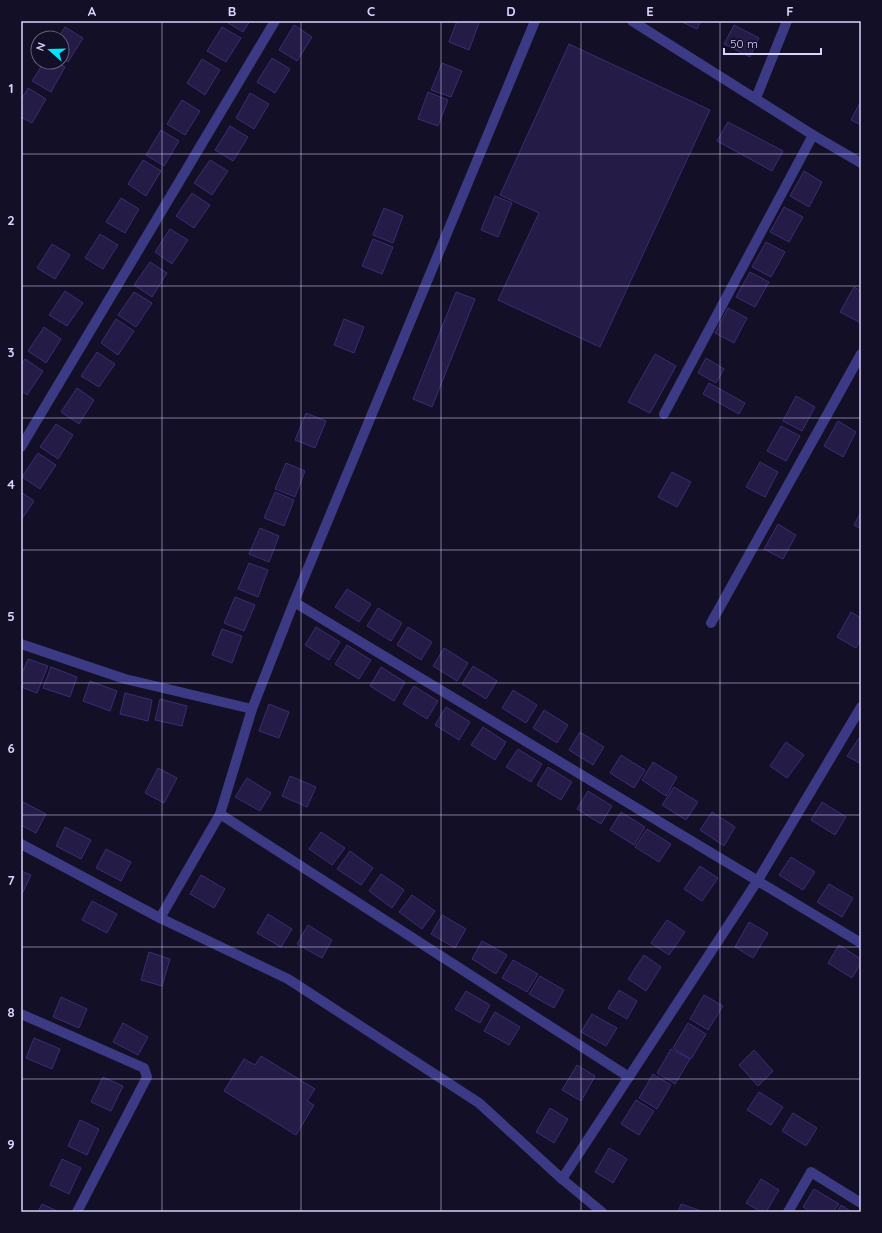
<svg xmlns="http://www.w3.org/2000/svg" width="882" height="1233" viewBox="0 0 882 1233" font-family="Quicksand,sans-serif">
<rect width="100%" height="100%" fill="#130f26"/>
<g fill="#241b47" stroke="#3b2d73">
<path d="M225,21H250L243,32Z"/>
<path d="M457,21H474L479,23L469,50L449,42Z"/>
<path d="M680,21H701L697,29Z"/>
<path d="M294,25L312,37L297,61L279,50Z"/>
<path d="M734,25L759,38L750,57L724,44Z"/>
<path d="M65,27L83,38L68,62L62,58V38H58Z"/>
<path d="M222,27L241,38L226,62L207,51Z"/>
<path d="M569,44L710,110L600,347L498,300L539,213L500,195Z"/>
<path d="M272,58L290,69L275,93L257,82Z"/>
<path d="M202,59L220,70L205,95L187,83Z"/>
<path d="M44,62H56L65,67L51,92L32,81Z"/>
<path d="M442,63L462,71L451,97L431,90Z"/>
<path d="M28,88L46,99L32,123L21,117V100Z"/>
<path d="M428,92L448,100L438,126L418,119Z"/>
<path d="M250,93L269,104L254,129L236,118Z"/>
<path d="M182,100L200,111L185,135L167,124Z"/>
<path d="M861,101V125L851,120Z"/>
<path d="M728,122L783,151L772,171L717,141Z"/>
<path d="M230,126L248,137L233,161L215,150Z"/>
<path d="M161,130L179,141L164,166L146,155Z"/>
<path d="M143,160L161,171L146,196L128,184Z"/>
<path d="M210,160L228,171L212,195L194,183Z"/>
<path d="M804,171L822,182L809,207L790,196Z"/>
<path d="M192,193L210,205L194,228L176,216Z"/>
<path d="M495,196L512,203L498,237L481,230Z"/>
<path d="M121,198L139,209L125,233L106,222Z"/>
<path d="M784,207L803,217L789,242L770,232Z"/>
<path d="M384,208L403,216L393,243L373,235Z"/>
<path d="M170,229L188,240L172,264L155,252Z"/>
<path d="M100,234L118,245L103,269L85,258Z"/>
<path d="M373,239L393,247L382,274L362,266Z"/>
<path d="M766,242L785,252L771,277L752,267Z"/>
<path d="M52,244L70,255L55,279L37,268Z"/>
<path d="M150,262L167,273L152,297L134,285Z"/>
<path d="M750,272L769,282L755,307L736,297Z"/>
<path d="M854,287L861,291V318L859,322L840,312Z"/>
<path d="M65,291L83,303L67,326L49,315Z"/>
<path d="M134,292L152,303L136,327L118,315Z"/>
<path d="M456,292L475,299L432,407L413,399Z"/>
<path d="M728,308L747,318L734,343L715,333Z"/>
<path d="M116,319L134,331L118,355L101,343Z"/>
<path d="M344,319L364,327L354,353L334,345Z"/>
<path d="M44,327L61,339L46,363L28,351Z"/>
<path d="M97,352L115,364L99,387L81,376Z"/>
<path d="M655,354L676,366L650,413L628,402Z"/>
<path d="M706,358L724,369L716,383L698,373Z"/>
<path d="M25,359L43,371L27,395L21,390V366Z"/>
<path d="M709,383L745,403L739,414L703,394Z"/>
<path d="M77,388L94,400L79,424L61,412Z"/>
<path d="M796,396L815,407L802,431L783,421Z"/>
<path d="M306,413L326,421L315,448L295,440Z"/>
<path d="M838,421L856,432L843,457L824,446Z"/>
<path d="M56,424L73,435L58,459L40,447Z"/>
<path d="M781,426L800,436L786,461L767,451Z"/>
<path d="M38,453L56,465L40,489L22,477Z"/>
<path d="M760,462L778,472L765,497L746,487Z"/>
<path d="M286,463L305,471L295,497L275,489Z"/>
<path d="M672,472L691,482L677,507L658,497Z"/>
<path d="M21,492L34,501L21,520Z"/>
<path d="M275,492L294,500L284,526L264,518Z"/>
<path d="M860,514L861,515V529L854,525Z"/>
<path d="M778,524L796,535L783,559L764,549Z"/>
<path d="M260,528L279,536L269,562L249,554Z"/>
<path d="M249,563L268,570L258,597L238,589Z"/>
<path d="M347,589L371,604L359,622L335,607Z"/>
<path d="M235,597L255,605L244,631L224,623Z"/>
<path d="M378,608L402,623L391,641L367,626Z"/>
<path d="M851,612L861,618V638L856,648L837,637Z"/>
<path d="M316,627L340,642L329,660L305,645Z"/>
<path d="M408,627L432,642L421,660L397,645Z"/>
<path d="M222,629L242,636L232,663L212,655Z"/>
<path d="M347,645L371,660L359,679L335,664Z"/>
<path d="M444,648L468,663L457,681L433,666Z"/>
<path d="M28,659L48,666L37,693L21,687V676Z"/>
<path d="M473,666L497,681L486,699L462,684Z"/>
<path d="M51,667L77,677L70,697L43,688Z"/>
<path d="M381,667L405,682L394,701L370,686Z"/>
<path d="M90,681L117,691L110,711L83,701Z"/>
<path d="M414,686L438,701L427,719L403,704Z"/>
<path d="M513,690L537,705L526,723L502,708Z"/>
<path d="M125,693L152,700L148,721L120,714Z"/>
<path d="M160,699L187,706L182,726L155,720Z"/>
<path d="M269,704L289,712L279,738L259,731Z"/>
<path d="M446,707L470,722L459,740L435,725Z"/>
<path d="M544,710L568,725L557,743L533,728Z"/>
<path d="M483,727L506,742L495,760L471,745Z"/>
<path d="M580,732L604,747L593,765L569,750Z"/>
<path d="M859,738L861,739V764L847,756Z"/>
<path d="M786,742L804,755L787,778L770,766Z"/>
<path d="M518,749L542,764L531,782L506,767Z"/>
<path d="M621,755L645,770L634,788L610,773Z"/>
<path d="M653,762L677,777L666,796L642,780Z"/>
<path d="M548,767L572,782L561,800L537,785Z"/>
<path d="M158,768L177,778L164,803L145,793Z"/>
<path d="M290,776L316,787L307,807L282,796Z"/>
<path d="M247,778L271,793L260,811L235,797Z"/>
<path d="M674,787L698,802L686,820L662,805Z"/>
<path d="M588,791L612,806L601,824L577,809Z"/>
<path d="M21,801L46,814L36,833L21,825Z"/>
<path d="M822,802L846,817L835,835L811,820Z"/>
<path d="M621,812L645,827L634,845L610,830Z"/>
<path d="M712,812L735,827L724,846L700,830Z"/>
<path d="M65,827L91,840L81,859L56,846Z"/>
<path d="M647,829L671,844L659,862L635,847Z"/>
<path d="M321,832L345,848L332,865L309,849Z"/>
<path d="M106,849L131,862L121,881L96,868Z"/>
<path d="M350,851L373,868L361,885L337,869Z"/>
<path d="M791,857L815,872L803,890L779,875Z"/>
<path d="M700,866L718,878L702,901L684,889Z"/>
<path d="M21,871L31,875L21,896Z"/>
<path d="M381,874L404,890L392,908L369,891Z"/>
<path d="M201,875L225,889L214,908L190,894Z"/>
<path d="M829,884L853,898L842,917L817,902Z"/>
<path d="M412,895L435,911L422,929L399,912Z"/>
<path d="M92,901L117,914L107,933L82,920Z"/>
<path d="M268,914L292,929L281,947L257,933Z"/>
<path d="M442,915L466,929L455,948L431,934Z"/>
<path d="M667,920L685,932L669,955L651,943Z"/>
<path d="M749,922L768,933L753,958L735,947Z"/>
<path d="M308,925L332,940L322,958L297,944Z"/>
<path d="M482,941L507,955L496,974L472,959Z"/>
<path d="M839,945L861,959V963L852,978L828,963Z"/>
<path d="M149,952L170,959L162,986L141,980Z"/>
<path d="M644,955L661,967L646,991L628,979Z"/>
<path d="M513,960L538,974L527,992L502,978Z"/>
<path d="M540,976L564,990L554,1008L529,994Z"/>
<path d="M619,990L637,1001L627,1019L608,1008Z"/>
<path d="M466,991L490,1005L480,1023L455,1009Z"/>
<path d="M704,995L723,1006L708,1030L690,1019Z"/>
<path d="M61,997L87,1009L79,1028L53,1017Z"/>
<path d="M495,1012L520,1027L509,1045L484,1031Z"/>
<path d="M592,1014L617,1028L606,1046L581,1032Z"/>
<path d="M123,1023L148,1037L138,1055L113,1042Z"/>
<path d="M688,1023L706,1034L691,1059L673,1048Z"/>
<path d="M34,1038L60,1049L52,1069L26,1058Z"/>
<path d="M671,1049L690,1059L675,1084L657,1073Z"/>
<path d="M754,1050L773,1071L758,1086L739,1065Z"/>
<path d="M261,1056L315,1089L307,1101L314,1105L296,1135L224,1091L244,1059L255,1065Z"/>
<path d="M577,1065L595,1076L581,1101L562,1090Z"/>
<path d="M653,1074L671,1085L657,1109L639,1098Z"/>
<path d="M103,1077L123,1086L111,1111L91,1102Z"/>
<path d="M759,1092L783,1107L771,1125L747,1110Z"/>
<path d="M636,1100L654,1111L639,1135L621,1124Z"/>
<path d="M550,1108L568,1119L554,1143L536,1132Z"/>
<path d="M793,1113L817,1128L806,1146L782,1131Z"/>
<path d="M80,1120L99,1129L87,1155L68,1146Z"/>
<path d="M609,1148L627,1159L613,1183L595,1172Z"/>
<path d="M62,1159L81,1168L69,1194L50,1185Z"/>
<path d="M761,1179L779,1190L766,1212H761L746,1203Z"/>
<path d="M814,1189L839,1204L833,1212H811L803,1207Z"/>
<path d="M42,1204L59,1212H38Z"/>
<path d="M681,1204L704,1212H678Z"/>
<path d="M841,1205L852,1212H837Z"/>
</g>
<g fill="none" stroke-linecap="round" stroke-linejoin="round">
<g stroke="#3d3a85" stroke-width="10">
<path d="M632,21L813,135L861,163"/>
<path d="M756,98L787,21"/>
<path d="M664,414L813,135"/>
<path d="M21,447L275,21"/>
<path d="M294,602L861,943"/>
<path d="M711,623L861,354"/>
<path d="M21,644L125,679L252,709"/>
<path d="M220,814L629,1077"/>
<path d="M21,844L160,918L288,979L479,1103L562,1179L602,1212"/>
<path d="M160,918L220,814L252,709L294,602L535,21"/>
<path d="M21,1014L144,1068L147,1077L77,1212"/>
<path d="M562,1179L758,880L861,707"/>
<path d="M788,1212L811,1172L861,1203"/>
</g>
</g>
<path fill="none" stroke="#d9d4ff" stroke-width="1" stroke-opacity="0.55" d="M162,21V1212M301,21V1212M441,21V1212M581,21V1212M720,21V1212M21,154H861M21,286H861M21,418H861M21,550H861M21,683H861M21,815H861M21,947H861M21,1079H861"/>
<rect width="882" height="1233" fill="none" stroke="#130f26" stroke-width="44"/>
<g transform="translate(50 50) rotate(290)"><circle r="19" fill="#130f26" stroke="#625e7d"/>
<path d="M0-3L7 15L0 10L-7 15Z" fill="#00e5ff"/>
<text y="-6" font-size="11" font-weight="bold" text-anchor="middle" fill="#d9d4ff">N</text>
</g>
<path d="M724 48v6h97v-6" fill="none" stroke="#d9d4ff" stroke-width="2"/>
<text x="730" y="48" font-size="12" fill="#d9d4ff" stroke="#130f26" stroke-width="3" paint-order="stroke">50 m</text>
<rect x="22" y="22" width="838" height="1189" fill="none" stroke="#d9d4ff" stroke-width="1.5"/>
<g font-size="13" text-anchor="middle" font-weight="bold" fill="#d9d4ff">
<text x="92" y="16">A</text>
<text x="232" y="16">B</text>
<text x="371" y="16">C</text>
<text x="511" y="16">D</text>
<text x="650" y="16">E</text>
<text x="790" y="16">F</text>
<text x="11" y="93">1</text>
<text x="11" y="225">2</text>
<text x="11" y="357">3</text>
<text x="11" y="489">4</text>
<text x="11" y="621">5</text>
<text x="11" y="753">6</text>
<text x="11" y="885">7</text>
<text x="11" y="1017">8</text>
<text x="11" y="1149">9</text>
</g>
</svg>
